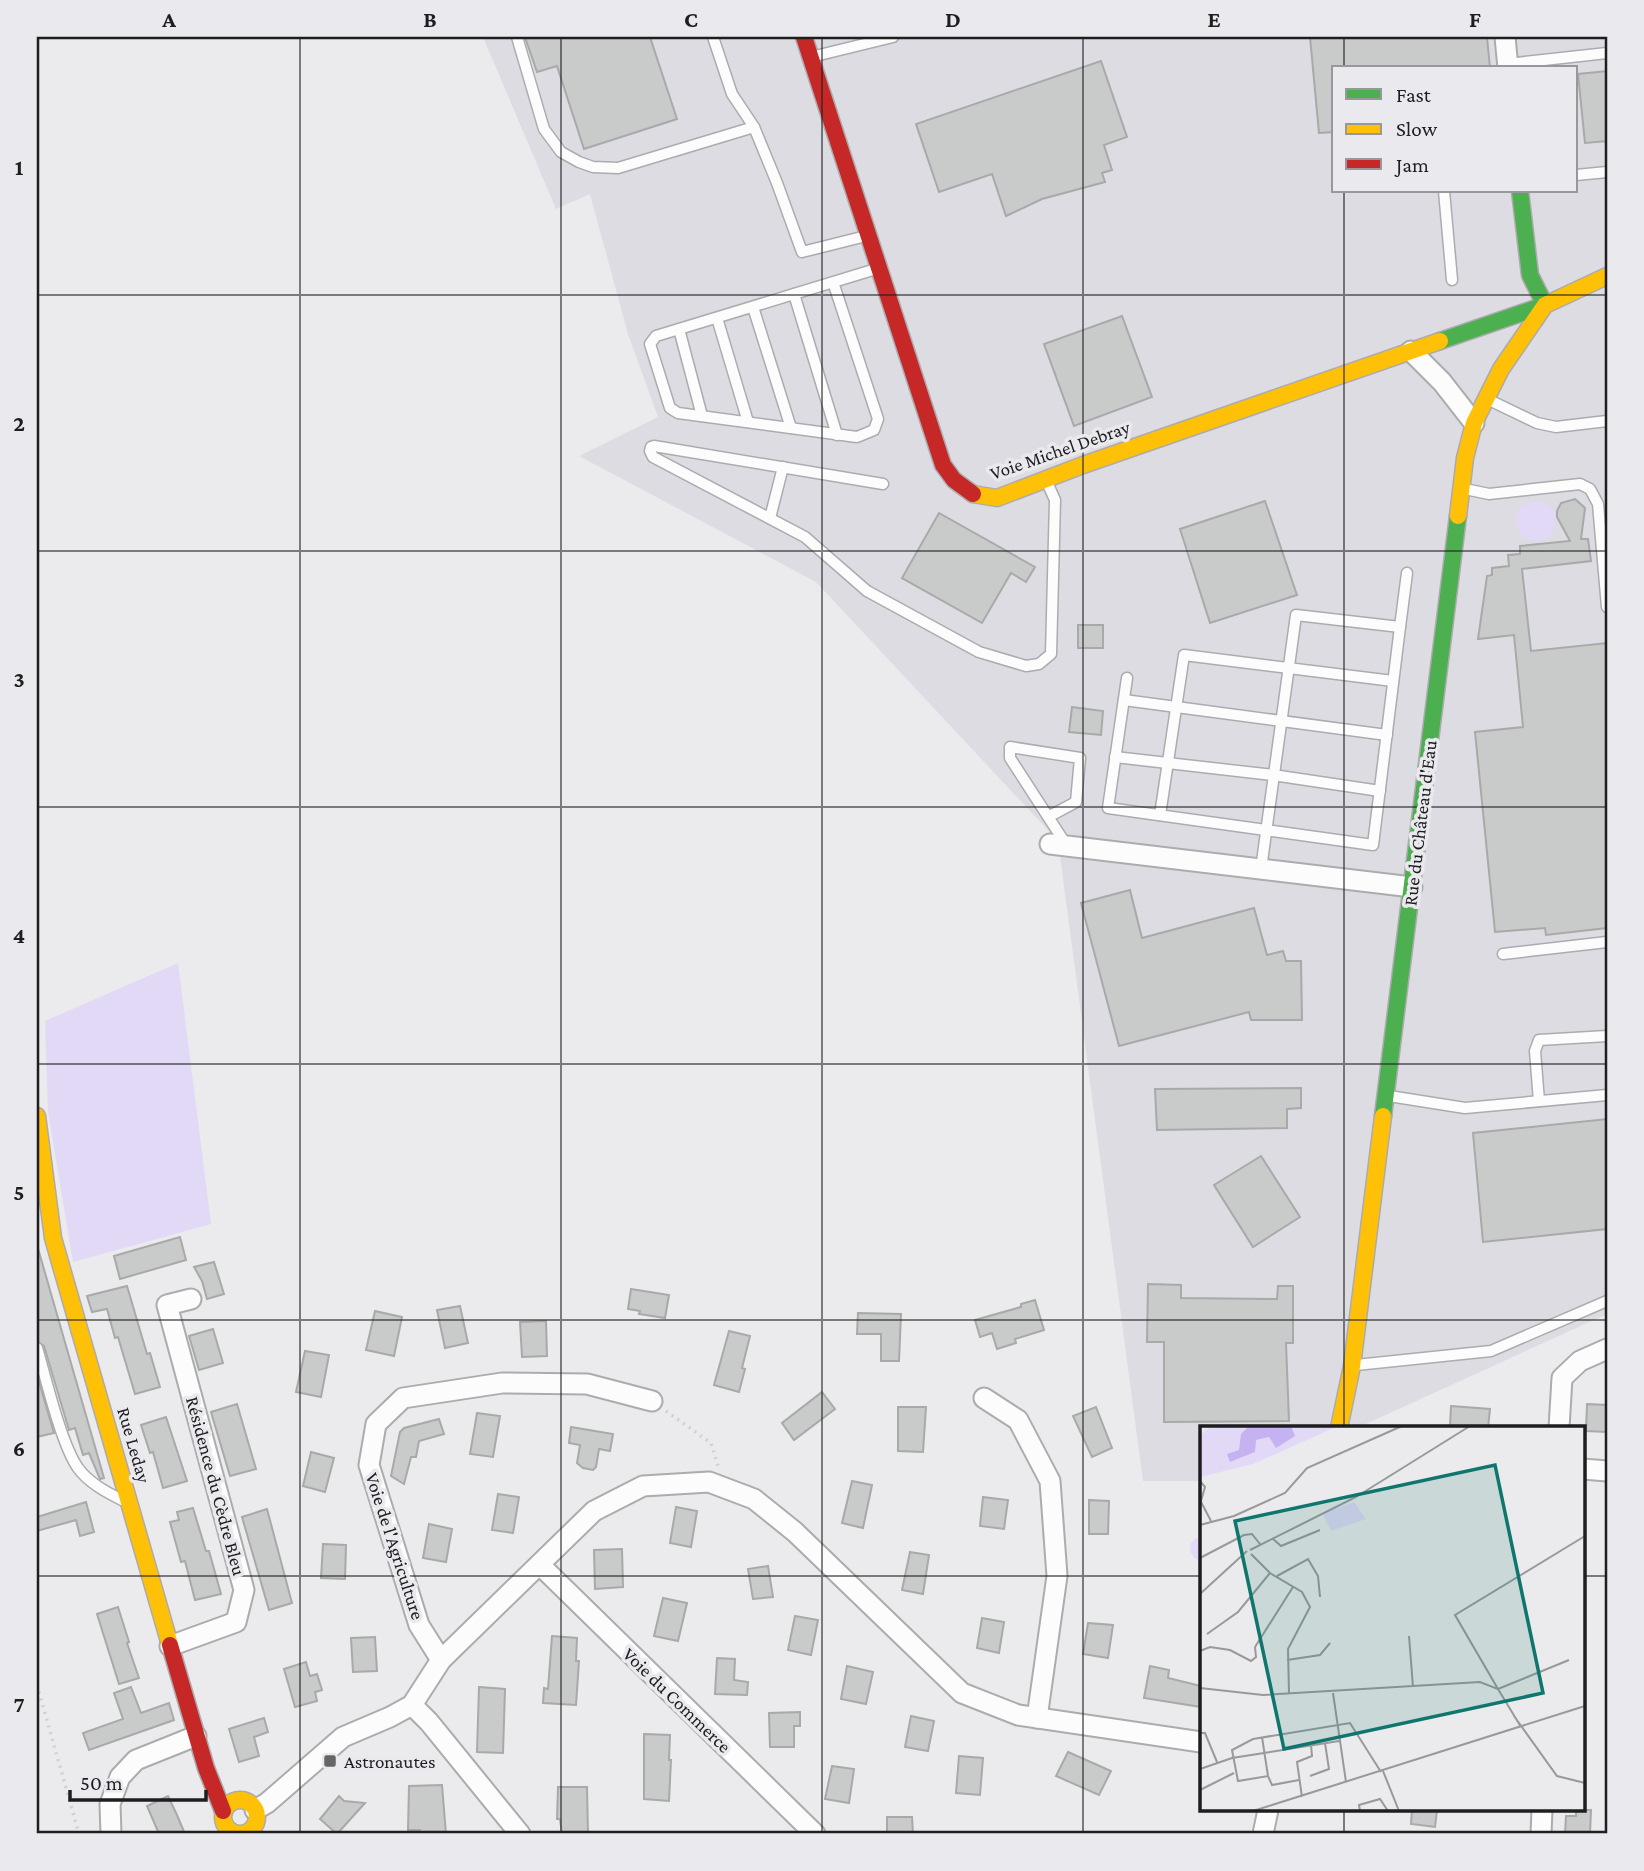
<svg xmlns="http://www.w3.org/2000/svg" width="1644" height="1871" viewBox="0 0 1644 1871" font-family="'Crimson Pro',serif">
<rect width="100%" height="100%" fill="#ebeaec"/>
<path fill="#dedce3" fill-rule="evenodd" d="M483,37H1607V1314L1357,1428H1201V1481H1143L1058,841L816,582L579,456L658,417L628,334L590,194L556,209ZM1334,68H1576V191H1334Z"/>
<g fill="#e2d9f6">
<circle cx="1536" cy="521" r="20"/>
<path d="M178,963L211,1224L73,1262L48,1112L45,1021Z"/>
<path d="M1196,1538L1201,1540V1562L1194,1558L1190,1551L1191,1543Z"/>
</g>
<g fill="#c9caca" stroke="#a8a9a9" stroke-width="2">
<path d="M525,37H650L677,119L584,149L557,66L537,72Z"/>
<path d="M1310,37H1487L1490,68H1334V132L1319,133Z"/>
<path d="M1101,61L1127,137L1104,145L1112,170L1102,173L1105,182L1042,199L1006,216L992,174L939,192L916,124Z"/>
<path d="M1607,71V141L1585,143L1578,74Z"/>
<path d="M1122,316L1152,397L1074,426L1044,344Z"/>
<path d="M1575,499L1585,508L1581,539H1588L1591,561L1522,569L1531,651L1607,643V928L1546,935L1545,928L1495,932L1475,732L1523,727L1514,635L1478,639L1487,576L1492,575V568L1509,566L1508,555L1520,554V546L1570,541L1557,517V511L1561,503Z"/>
<path d="M1265,501L1297,595L1210,623L1180,529Z"/>
<path d="M939,513L1035,567L1026,582L1011,573L982,623L902,578Z"/>
<rect x="1078" y="625" width="25" height="23"/>
<path d="M1072,707L1103,711L1101,735L1069,732Z"/>
<path d="M1130,890L1142,938L1254,908L1267,955L1283,951L1286,961H1301L1302,1020H1251L1249,1012L1119,1046L1081,903Z"/>
<path d="M1301,1088V1108L1287,1109V1128L1157,1130L1155,1089Z"/>
<path d="M1607,1119V1229L1483,1242L1473,1133Z"/>
<path d="M1261,1156L1300,1217L1253,1247L1214,1185Z"/>
<path d="M180,1237L186,1260L120,1279L114,1256Z"/>
<path d="M37,1245L104,1478L100,1479L89,1453L83,1455L75,1428L69,1430L44,1346L37,1341Z"/>
<path d="M214,1262L224,1294L207,1299L202,1281L194,1267Z"/>
<path d="M1148,1284L1181,1285V1298L1277,1299L1278,1286H1293V1343H1286L1289,1421L1164,1422V1342H1147Z"/>
<path d="M127,1286L147,1354L150,1353L160,1387L135,1394L118,1337L115,1338L107,1309L92,1312L87,1296Z"/>
<path d="M631,1289L669,1295L665,1318L639,1314L640,1311L628,1309Z"/>
<path d="M1035,1300L1044,1330L1015,1339L1016,1343L997,1349L992,1333L980,1337L975,1320L1021,1307V1304Z"/>
<path d="M460,1306L468,1343L445,1348L437,1310Z"/>
<path d="M375,1311L402,1317L394,1356L366,1350Z"/>
<path d="M858,1313L901,1314L899,1361H881V1334H857Z"/>
<path d="M546,1321L547,1356L522,1357L520,1322Z"/>
<path d="M213,1329L223,1363L199,1370L189,1336Z"/>
<path d="M729,1331L750,1336L742,1368L745,1369L739,1392L714,1385Z"/>
<path d="M305,1351L329,1355L321,1397L296,1392Z"/>
<path d="M37,1375L54,1433L37,1437Z"/>
<path d="M822,1392L835,1409L794,1440L782,1423Z"/>
<path d="M237,1404L256,1469L230,1476L211,1412Z"/>
<path d="M1587,1404L1607,1405V1432L1586,1431Z"/>
<path d="M1451,1406L1490,1409L1488,1428L1450,1426Z"/>
<path d="M898,1407H926L923,1452L898,1451Z"/>
<path d="M1096,1407L1112,1448L1092,1457L1073,1416Z"/>
<path d="M477,1413L500,1416L493,1457L470,1454Z"/>
<path d="M166,1417L187,1481L163,1488L153,1452L150,1453L141,1425Z"/>
<path d="M439,1419L444,1434L419,1441L416,1457H411L404,1484L391,1476L400,1432L404,1428Z"/>
<path d="M571,1427L613,1434L610,1451L599,1449L596,1467L593,1470L583,1468L577,1463L580,1445L569,1443Z"/>
<path d="M311,1452L334,1458L325,1492L303,1486Z"/>
<path d="M852,1481L872,1485L863,1528L842,1523Z"/>
<path d="M498,1494L519,1497L513,1533L492,1530Z"/>
<path d="M983,1497L1008,1500L1004,1529L980,1526Z"/>
<path d="M1089,1500L1109,1501L1108,1534H1089Z"/>
<path d="M86,1502L94,1532L80,1536L76,1520L37,1531V1517Z"/>
<path d="M676,1507L697,1511L691,1547L670,1543Z"/>
<path d="M193,1508L206,1551H209L221,1594L195,1600L185,1561L181,1562L170,1522L179,1520L177,1512Z"/>
<path d="M267,1509L292,1603L269,1610L242,1517Z"/>
<path d="M429,1524L452,1529L446,1562L423,1558Z"/>
<path d="M323,1544L346,1545L345,1579L321,1578Z"/>
<path d="M622,1549L623,1587L595,1589L594,1550Z"/>
<path d="M910,1552L929,1555L923,1594L902,1590Z"/>
<path d="M768,1566L773,1597L753,1599L748,1569Z"/>
<path d="M663,1598L687,1603L678,1641L654,1636Z"/>
<path d="M118,1607L129,1642L127,1643L139,1678L119,1684L97,1614Z"/>
<path d="M795,1616L818,1620L811,1655L788,1650Z"/>
<path d="M982,1618L1004,1622L999,1653L977,1648Z"/>
<path d="M1088,1623L1113,1625L1108,1658L1083,1654Z"/>
<path d="M552,1636L577,1638L576,1661H579L576,1705L543,1703L544,1688L548,1689Z"/>
<path d="M375,1637L377,1671L353,1672L351,1638Z"/>
<path d="M717,1658L735,1659L734,1680L748,1682L747,1695L715,1694Z"/>
<path d="M306,1662L310,1676L317,1674L322,1690L315,1692L317,1701L295,1707L284,1669Z"/>
<path d="M847,1666L873,1672L866,1704L841,1699Z"/>
<path d="M1150,1666L1169,1670L1168,1678L1201,1686V1707L1144,1698Z"/>
<path d="M131,1687L141,1713L169,1703L174,1720L89,1750L83,1733L123,1719L114,1693Z"/>
<path d="M479,1687L505,1689L503,1753L477,1752Z"/>
<path d="M800,1712V1726H794V1747H770L769,1713Z"/>
<path d="M911,1716L934,1721L928,1751L905,1747Z"/>
<path d="M264,1718L268,1732L254,1737L259,1756L239,1762L229,1729Z"/>
<path d="M644,1734L670,1735L669,1760H671L669,1801L644,1799Z"/>
<path d="M1068,1752L1111,1771L1099,1795L1056,1776Z"/>
<path d="M959,1756L983,1758L980,1795L956,1793Z"/>
<path d="M832,1766L854,1769L849,1803L825,1799Z"/>
<path d="M442,1785L446,1834H420V1830H408L409,1786Z"/>
<path d="M558,1787H587L588,1834H562L560,1819H557Z"/>
<path d="M168,1796L177,1815L185,1834H159L147,1806Z"/>
<path d="M339,1796L344,1801L365,1803L337,1834L320,1819Z"/>
<path d="M1412,1810H1437L1435,1827L1411,1824Z"/>
<path d="M1576,1810H1591L1590,1834H1565L1566,1816H1576Z"/>
<path d="M887,1817H912L913,1834H887Z"/>
</g>
<g fill="none" stroke-linecap="round" stroke-linejoin="round">
<defs>
<g id="lane">
<path d="M517,37L544,129L561,152L579,162L593,167L618,168L754,127L777,183L802,252L866,236"/>
<path d="M713,37L732,94L754,127"/>
<path d="M811,57L893,37"/>
<path d="M1507,64L1607,53"/>
<path d="M1576,175L1607,172"/>
<path d="M1444,191L1452,280"/>
<path d="M833,282L878,419L874,430L857,437L678,413L670,408L650,344L656,336L876,269"/>
<path d="M794,294L837,435"/>
<path d="M753,307L791,428"/>
<path d="M717,318L748,422"/>
<path d="M679,329L702,416"/>
<path d="M1487,399L1537,423L1556,427L1607,421"/>
<path d="M883,484L654,446L651,447L650,451L653,457L805,537L867,591L979,652L1026,666L1039,664L1051,654L1055,500L1046,480"/>
<path d="M1465,489L1489,494L1580,484L1590,489L1598,504L1607,607"/>
<path d="M770,518L783,467"/>
<path d="M1400,627L1407,573"/>
<path d="M1127,678L1108,808L1373,845L1400,627L1296,615L1261,869"/>
<path d="M1124,700L1387,735"/>
<path d="M1115,757L1273,775L1380,791"/>
<path d="M1160,815L1184,655L1393,681"/>
<path d="M1048,817L1076,802L1080,758L1010,747V758L1067,846"/>
<path d="M1503,954L1607,942"/>
<path d="M1389,1096L1465,1108L1607,1095"/>
<path d="M1539,1101L1535,1051L1539,1040L1607,1036"/>
<path d="M37,1348C46,1378 61,1444 78,1468C89,1483 106,1492 122,1500"/>
<path d="M1356,1365L1491,1351L1607,1301"/>
</g>
<g id="street">
<path d="M1505,37L1508,68"/>
<path d="M1411,351L1442,382L1474,423"/>
<path d="M1050,844L1412,887"/>
<path d="M984,1398L1018,1420L1050,1481L1057,1576L1037,1718"/>
<path d="M1559,1428L1562,1378L1580,1361L1607,1349"/>
<path d="M1583,1469L1607,1471"/>
<path d="M540,1565L815,1834"/>
<path d="M170,1646L236,1622L244,1590L167,1305L191,1299"/>
<path d="M441,1660L419,1625L369,1465L376,1424L403,1398L502,1383L587,1384L652,1401"/>
<path d="M412,1705L429,1722L520,1834"/>
<path d="M255,1810L267,1803L343,1737L390,1717L412,1705L441,1660L594,1511L643,1486L709,1482L754,1499L795,1532L962,1693L1018,1715L1201,1742"/>
<path d="M111,1834L110,1804L120,1777L136,1760L196,1736"/>
<path d="M1263,1834L1268,1810"/>
<path d="M1541,1834L1542,1810"/>
</g>
<g id="fast">
<path d="M1440,341L1545,305L1530,275L1520,191"/>
<path d="M1383,1116L1458,516"/>
</g>
<g id="slow">
<path d="M973,494L997,498L1083,465L1440,341"/>
<path d="M1458,516L1465,458L1474,423L1501,369L1545,305L1607,276"/>
<path d="M37,1116L53,1238L170,1645"/>
<path d="M1339,1428L1352,1366L1383,1116"/>
<circle cx="240" cy="1817" r="17"/>
</g>
<g id="jam">
<path d="M804,37L943,465L954,480L973,494"/>
<path d="M170,1645L206,1768L223,1811"/>
</g>
</defs>
<use href="#lane" stroke="#acabad" stroke-width="13"/>
<use href="#street" stroke="#acabad" stroke-width="23"/>
<use href="#fast" stroke="#acabad" stroke-width="19"/>
<use href="#slow" stroke="#acabad" stroke-width="19"/>
<use href="#jam" stroke="#acabad" stroke-width="19"/>
<g stroke="#d0d0d1" stroke-width="3.5" stroke-dasharray="2 5" stroke-linecap="butt">
<path d="M666,1411L711,1443L718,1466"/>
<path d="M37,1685L79,1834"/>
</g>
<use href="#lane" stroke="#fcfcfc" stroke-width="10"/>
<use href="#street" stroke="#fcfcfc" stroke-width="19"/>
<use href="#fast" stroke="#4caf50" stroke-width="16"/>
<use href="#slow" stroke="#ffc107" stroke-width="16"/>
<use href="#jam" stroke="#c62828" stroke-width="16"/>
</g>
<path fill="none" stroke="#1e1d1f" stroke-width="2" stroke-opacity="0.55" d="M300,37V1834M561,37V1834M822,37V1834M1083,37V1834M1344,37V68M1344,191V1428M37,295H1607M37,551H1607M37,807H1607M37,1064H1607M37,1320H1607M37,1576H1201M1583,1576H1607M1344,1810V1834"/>
<rect fill="#666567" stroke="#eae9ed" stroke-width="2.5" x="323" y="1754" width="14" height="14" rx="3.5"/>
<g text-anchor="middle" dominant-baseline="central" stroke-width="7" stroke-linejoin="round" paint-order="stroke">
<g font-size="19" fill="#1e1d1f" stroke="#eae9ed">
<text transform="translate(1060 450) rotate(-19)">Voie Michel Debray</text>
<text transform="translate(1420 823) rotate(-83)">Rue du Château d'Eau</text>
<text transform="translate(134 1445) rotate(74)">Rue Leday</text>
<text transform="translate(216 1486) rotate(75)">Résidence du Cèdre Bleu</text>
<text transform="translate(395 1546) rotate(72)">Voie de l'Agriculture</text>
<text transform="translate(677 1700) rotate(44)">Voie du Commerce</text>
</g>
<g font-size="19" fill="#1e1d1f" stroke="#eae9ed" text-anchor="start">
<text x="344" y="1761">Astronautes</text>
</g>
</g>
<g transform="translate(1200 1426)">
<rect width="385" height="385" fill="#ebeaec"/>
<path d="M12,0H138L53,38L0,51V9ZM154,76L166,93L131,105L122,87Z" fill="#e2d9f6"/>
<path d="M49,0H91L95,10L76,22L69,11L56,14L55,26L30,36L27,28L39,24L41,8Z" fill="#c5b2f0"/>
<path fill="none" stroke="#99989a" stroke-width="2" d="M0,55L5,61L1,75M0,74L11,95M0,99L34,90L85,67L107,42L202,0M72,112L81,120L120,104M50,124L156,71L270,0M51,128L70,147L102,166L110,181L88,223L89,268M0,132L44,109L52,108L60,118M77,150L108,133L118,150L120,171M0,168L47,125M7,208L38,186L70,147M209,210L213,261M55,221L93,161M0,225L10,221L30,224L51,235L56,231L55,221M87,234L120,229L130,217M369,234L298,263L255,189L385,110M0,262L63,269L280,256L298,263L321,301M133,267L146,356M314,290L357,350L385,357M0,307H5L17,336M62,311L68,350M0,343L32,332L139,315M183,345L199,385M110,350L129,343L125,317M99,354L72,359L68,350L38,355L32,324L53,313L150,297L181,346M0,364L34,347M102,371L97,336L112,330L111,319M53,385L385,280M160,385L159,379L180,373L188,385"/>
<path fill="#0f766e" fill-opacity="0.15" stroke="#0f766e" stroke-width="3.5" d="M295,39L343,267L84,323L35,95Z"/>
<rect width="385" height="385" fill="none" stroke="#1e1d1f" stroke-width="3.5"/>
</g>
<rect width="1644" height="1871" fill="none" stroke="#eae9ed" stroke-width="77"/>
<rect x="1332" y="66" width="245" height="126" fill="#eae9ed" stroke="#98979b" stroke-width="2"/>
<rect x="1346" y="89" width="35" height="10" fill="#4caf50" stroke="#98979b" stroke-width="2"/>
<text x="1396" y="102" font-size="21" fill="#1e1d1f">Fast</text>
<rect x="1346" y="124" width="35" height="10" fill="#ffc107" stroke="#98979b" stroke-width="2"/>
<text x="1396" y="136" font-size="21" fill="#1e1d1f">Slow</text>
<rect x="1346" y="159" width="35" height="10" fill="#c62828" stroke="#98979b" stroke-width="2"/>
<text x="1396" y="172" font-size="21" fill="#1e1d1f">Jam</text>
<path d="M70 1790v10h136v-10" fill="none" stroke="#1e1d1f" stroke-width="3.5"/>
<text x="80" y="1790" font-size="21" fill="#1e1d1f" stroke="#eae9ed" stroke-width="5" paint-order="stroke">50 m</text>
<rect x="38" y="38" width="1568" height="1794" fill="none" stroke="#1e1d1f" stroke-width="2.5"/>
<g font-size="23" text-anchor="middle" font-weight="bold" fill="#1e1d1f">
<text x="169" y="27">A</text>
<text x="430" y="27">B</text>
<text x="691" y="27">C</text>
<text x="953" y="27">D</text>
<text x="1214" y="27">E</text>
<text x="1475" y="27">F</text>
<text x="19" y="175">1</text>
<text x="19" y="431">2</text>
<text x="19" y="687">3</text>
<text x="19" y="943">4</text>
<text x="19" y="1200">5</text>
<text x="19" y="1456">6</text>
<text x="19" y="1712">7</text>
</g>
</svg>
